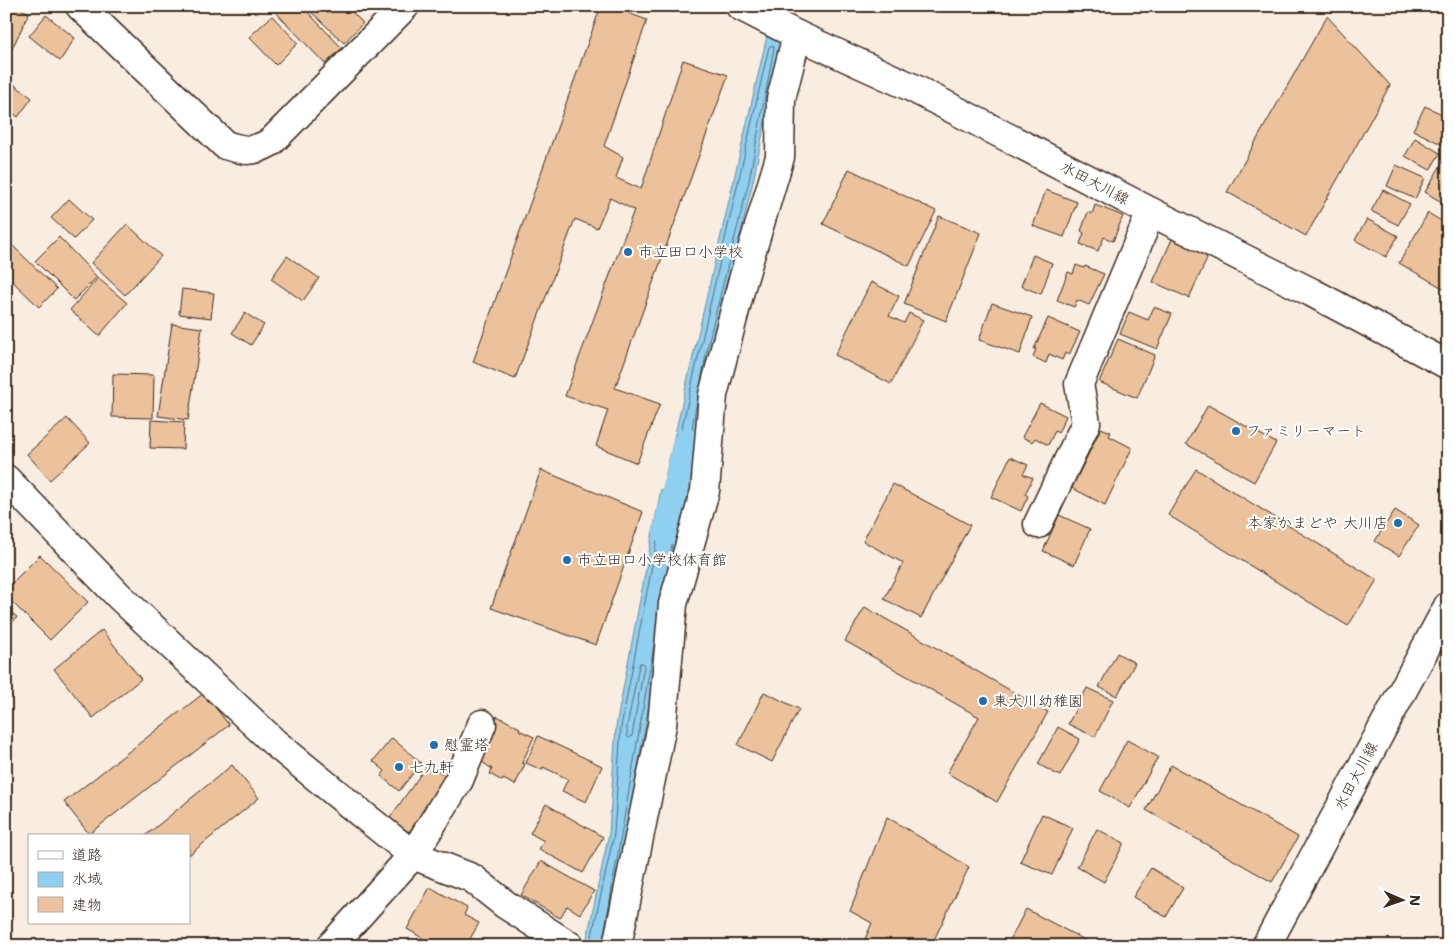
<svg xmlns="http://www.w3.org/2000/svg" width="1454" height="952" viewBox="0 0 1454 952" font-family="'Shantell Sans','Klee One',sans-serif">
<rect width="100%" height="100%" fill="#f9ede1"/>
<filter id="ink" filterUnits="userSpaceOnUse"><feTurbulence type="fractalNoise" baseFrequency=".02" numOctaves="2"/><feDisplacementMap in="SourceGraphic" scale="10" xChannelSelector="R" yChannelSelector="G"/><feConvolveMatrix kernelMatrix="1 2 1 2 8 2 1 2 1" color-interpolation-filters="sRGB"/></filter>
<g filter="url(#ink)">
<g fill="#8fcff0" stroke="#6d8d9c">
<path d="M767,36L781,42L753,182L713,346L697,423L691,481L665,477Z"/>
<path d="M661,489L686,497L606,945L591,946L586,943L609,833L616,726Z"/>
</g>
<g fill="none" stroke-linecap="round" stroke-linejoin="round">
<g stroke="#5d6c72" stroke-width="1">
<path d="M698,395L693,422L687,473L685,475L673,473L672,471L769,47L773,45L774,48L749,181L708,344L700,387"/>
<path d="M640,663H643L644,666L632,736L629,738L627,736V727Z"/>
<path d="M592,946L591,940L614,834L621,727L665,498L667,496L678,500L680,502L668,566"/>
<path d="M602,946L654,645"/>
</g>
<path stroke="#8fcff0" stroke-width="28" d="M667,531L687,443"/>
</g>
<g fill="#ecc29c" stroke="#3b2a1e">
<path d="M6,6H16L29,13L10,53L6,51Z"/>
<path d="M270,6H302L342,48L325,64Z"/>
<path d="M305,6H346L363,23L344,43Z"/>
<path d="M601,6H609L647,20L604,146L623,157L616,178L641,189L683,60L728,75L615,388L660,404L637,463L596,446L608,410L565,396L634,210L610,198L597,228L575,219L515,379L473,362Z"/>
<path d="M46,15L75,38L60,61L29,36Z"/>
<path d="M272,16L298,43L276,65L249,37Z"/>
<path d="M1327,16L1390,85L1306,236L1227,192Z"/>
<path d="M8,80L32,98L18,117L6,108V83Z"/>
<path d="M1425,106L1448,117V135L1443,145L1413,130Z"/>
<path d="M1415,138L1440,153L1430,170L1405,156Z"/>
<path d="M1448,153V195L1443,203L1425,192Z"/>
<path d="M1396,165L1425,178L1415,199L1387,186Z"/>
<path d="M849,169L936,211L909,266L823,224Z"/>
<path d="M1046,190L1077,202L1064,237L1033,226Z"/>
<path d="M1383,190L1410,204L1398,225L1371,211Z"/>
<path d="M69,199L92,220L74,239L51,218Z"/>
<path d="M1095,205L1123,216L1113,241L1104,237L1098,251L1080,244L1084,233L1081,231L1088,212L1092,214Z"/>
<path d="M1428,213L1448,225V291L1399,263Z"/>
<path d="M939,216L981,233L946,321L904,304Z"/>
<path d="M1367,219L1398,236L1386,257L1355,240Z"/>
<path d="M127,224L161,256L125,295L91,263Z"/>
<path d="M59,237L97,277L74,300L35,261Z"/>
<path d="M1172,239L1205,254L1207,259L1189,298L1153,282Z"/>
<path d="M11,244L57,289L39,307L6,275V249Z"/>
<path d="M1033,255L1052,263L1041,294L1021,286Z"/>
<path d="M287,256L319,278L303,301L271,279Z"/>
<path d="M1076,265L1084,268L1085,266L1104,274L1089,305L1077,300L1074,307L1057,300L1068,272L1073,274Z"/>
<path d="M98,278L127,303L99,336L70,310Z"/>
<path d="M871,282L899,296L889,316L904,323L909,313L923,320L891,384L835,355Z"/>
<path d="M182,289L214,293L211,318L179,314Z"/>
<path d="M992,303L1032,317L1020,354L979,340Z"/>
<path d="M1154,307L1172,314L1157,349L1120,334L1129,312L1148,320Z"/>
<path d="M245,313L264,325L251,345L232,333Z"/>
<path d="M1048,318L1080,332L1069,355L1065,353L1062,360L1049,354L1046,363L1033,357L1036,349H1034Z"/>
<path d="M172,324L202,328L188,420L158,416Z"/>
<path d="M1118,339L1155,355L1137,398L1099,382Z"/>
<path d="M113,374L154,375L153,418L112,417Z"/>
<path d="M1040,403L1066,416L1058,433L1055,431L1048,445L1035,438L1032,442L1022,437Z"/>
<path d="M1208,405L1276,443L1254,482L1186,444Z"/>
<path d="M67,418L90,443L50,480L27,454Z"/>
<path d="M151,420L184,422L183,449L150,448Z"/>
<path d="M1101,428L1111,432L1109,436L1132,448L1105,505L1072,488Z"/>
<path d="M1010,457L1028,465L1023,474L1033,478L1025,494L1028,496L1021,511L991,497Z"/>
<path d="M1196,469L1377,580L1348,626L1168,515Z"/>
<path d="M541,470L643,512L596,645L491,608Z"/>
<path d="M893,484L970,525L921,618L884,599L903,563L863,541Z"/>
<path d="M1395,510L1419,525L1399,556L1375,541Z"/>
<path d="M1059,515L1090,529L1074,565L1043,551Z"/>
<path d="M40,555L88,602L50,640L6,596V589Z"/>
<path d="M865,607L1048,712L997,802L947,773L979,717L845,641Z"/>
<path d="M6,609L17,617L6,631Z"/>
<path d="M102,630L141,679L93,718L54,669Z"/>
<path d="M6,646L13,658L6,666Z"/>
<path d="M1117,653L1135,663L1117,696L1099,687Z"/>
<path d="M1087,688L1113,700L1095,737L1068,724Z"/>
<path d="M764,692L799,709L772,762L738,745Z"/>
<path d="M204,693L229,725L89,834L64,802Z"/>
<path d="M497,716L520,728L519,730L534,737L522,763L525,764L515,785L503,779L502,781L490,774L492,769L478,759Z"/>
<path d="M1058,727L1080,739L1060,776L1038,764Z"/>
<path d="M538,736L602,766L586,802L562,791L568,779L543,767L542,770L526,763Z"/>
<path d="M392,738L421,763L399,791L381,776L385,771L373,761Z"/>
<path d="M1127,740L1158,757L1130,808L1100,791Z"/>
<path d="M428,764L447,777L409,832L389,819Z"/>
<path d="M232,765L259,798L189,855V836H145Z"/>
<path d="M1171,765L1298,837L1272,882L1146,810Z"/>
<path d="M546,804L603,837L583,873L539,849L544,841L530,833Z"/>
<path d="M1042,814L1073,828L1052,875L1020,862Z"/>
<path d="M887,817L969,867L931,946H862L872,923L850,911Z"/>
<path d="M1097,829L1124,843L1104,882L1077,867Z"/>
<path d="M541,861L594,891L580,914L567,906L560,918L521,895Z"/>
<path d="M1151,868L1183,888L1166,917L1133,897Z"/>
<path d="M430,887L467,908L464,915L479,923L466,946H436L407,929Z"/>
<path d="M1026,909L1096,946H1007Z"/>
</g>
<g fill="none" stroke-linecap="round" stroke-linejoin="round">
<defs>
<g id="minor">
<path d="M80,6L225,145C245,151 252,153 271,142L405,6"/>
<path d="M6,479L119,596L275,743L348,803L413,855L472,878L506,905L570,946"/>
<path d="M1038,524L1086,423L1079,384L1151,212"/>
<path d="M331,946L413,855L459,780L482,724"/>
<path d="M617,946L662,725L673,604L705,491L713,395L742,283L780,157L781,99L797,35"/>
</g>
<g id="secondary">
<path d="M740,6L797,35L911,87L1151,212L1311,292L1448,365"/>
<path d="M1266,946L1448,606"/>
</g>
</defs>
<use href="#minor" stroke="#3b2a1e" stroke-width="31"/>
<use href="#secondary" stroke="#3b2a1e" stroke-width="31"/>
<use href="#minor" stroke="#fff" stroke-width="28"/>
<use href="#secondary" stroke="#fff" stroke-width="28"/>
</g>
</g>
<g fill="#1f6fb2" stroke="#fff" stroke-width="2">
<circle cx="628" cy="252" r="5"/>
<circle cx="1236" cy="431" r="5"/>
<circle cx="1398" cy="523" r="5"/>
<circle cx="567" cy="560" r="5"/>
<circle cx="983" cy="701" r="5"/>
<circle cx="434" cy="745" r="5"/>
<circle cx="399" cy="767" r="5"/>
</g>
<g text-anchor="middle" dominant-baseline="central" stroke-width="4" stroke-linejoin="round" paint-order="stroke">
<g font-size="15" fill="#3b2a1e" stroke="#fff">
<text transform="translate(1095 183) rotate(28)">水田大川線</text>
<text transform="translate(1356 776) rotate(-62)">水田大川線</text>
</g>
<g font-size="15" fill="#3b2a1e" stroke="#fff" text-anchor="start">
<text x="638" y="252">市立田口小学校</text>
<text x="1246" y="431">ファミリーマート</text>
<text x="1388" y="523" text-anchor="end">本家かまどや 大川店</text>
<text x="577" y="560">市立田口小学校体育館</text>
<text x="993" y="701">東大川幼稚園</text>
<text x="444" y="745">慰霊塔</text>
<text x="409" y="767">七九軒</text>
</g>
</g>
<rect width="1454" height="952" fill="none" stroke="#fff" stroke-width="25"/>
<rect x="12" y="12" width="1429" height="927" fill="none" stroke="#3b2a1e" stroke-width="2" filter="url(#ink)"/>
<rect x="28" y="834" width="162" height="90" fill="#ffffff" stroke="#b1aaa5"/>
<rect x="38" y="851" width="25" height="8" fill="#ffffff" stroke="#b1aaa5"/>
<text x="72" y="860" font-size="15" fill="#3b2a1e">道路</text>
<rect x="38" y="872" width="25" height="15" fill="#8fcff0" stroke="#b1aaa5"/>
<text x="72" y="884" font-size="15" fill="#3b2a1e">水域</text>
<rect x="38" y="897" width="25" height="15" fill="#ecc29c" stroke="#b1aaa5"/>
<text x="72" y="910" font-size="15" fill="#3b2a1e">建物</text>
<g transform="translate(1402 900) rotate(92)" stroke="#ffffff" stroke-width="4" paint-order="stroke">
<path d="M0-4L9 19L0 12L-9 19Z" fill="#3b2a1e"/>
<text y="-8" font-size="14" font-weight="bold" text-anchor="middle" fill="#3b2a1e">N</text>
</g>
</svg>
